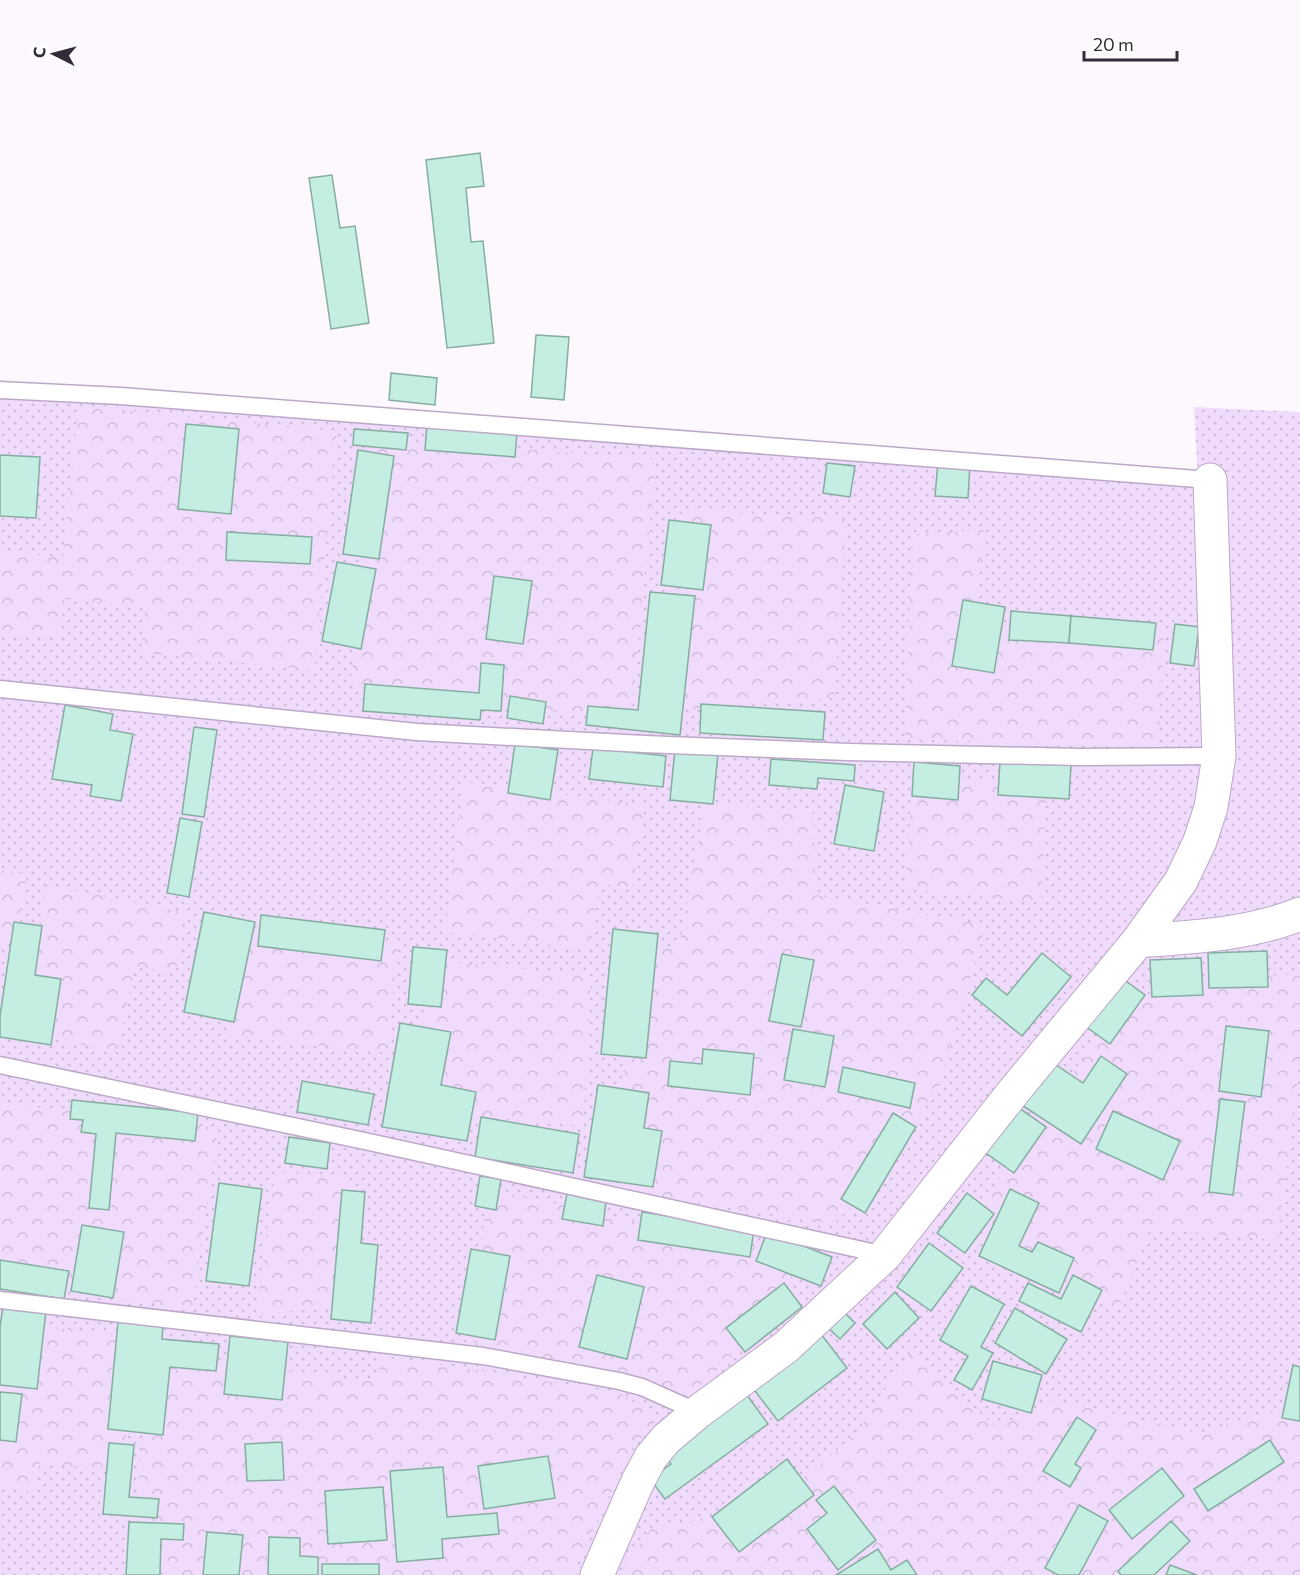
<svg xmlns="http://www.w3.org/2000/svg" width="1300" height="1575" viewBox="0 0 1300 1575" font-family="Commissioner,sans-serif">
<defs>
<pattern id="grass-dots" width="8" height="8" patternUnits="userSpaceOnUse" patternTransform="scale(1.5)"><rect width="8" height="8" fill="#f0dbfc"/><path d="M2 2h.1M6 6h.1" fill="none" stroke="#cebcd9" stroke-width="1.8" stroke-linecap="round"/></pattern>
<pattern id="forest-crowns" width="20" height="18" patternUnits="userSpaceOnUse" patternTransform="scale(1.5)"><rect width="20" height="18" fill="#f0dbfc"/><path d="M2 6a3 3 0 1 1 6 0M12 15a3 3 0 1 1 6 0" fill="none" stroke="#cebcd9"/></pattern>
</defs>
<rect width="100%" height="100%" fill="#fcf8fe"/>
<path fill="url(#grass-dots)" d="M0,389L120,394L692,430L1198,479L1194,407L1300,412V1575H0Z"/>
<g fill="url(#forest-crowns)">
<path d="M78,406L337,431L314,670L141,653L145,607L64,599L60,639L0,633V552L63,557Z"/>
<path d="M379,439L656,459L631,720L350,686Z"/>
<path d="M682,509L846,519L834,698L657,712Z"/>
<path d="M984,530L974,622L1164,632L1158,748L905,739L912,534Z"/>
<path d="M913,776L1047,785L1041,902L905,889Z"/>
<path d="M464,782L644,805L633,888L599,884L590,950L445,932Z"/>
<path d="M705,803L813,812L815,895L986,925L939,1088L866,1194L833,1224L606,1188L643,943L679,947Z"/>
<path d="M0,870L27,874L17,944L0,941Z"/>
<path d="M47,885L187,913L175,974L135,966L117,1052L17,1031Z"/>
<path d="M239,926L398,943L387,1053L227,1036Z"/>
<path d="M431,960L591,975L583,1126L410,1110Z"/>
<path d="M1300,974V1056L1278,1240L1150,1229L1118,1309L970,1220L1123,1002L1180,984L1237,977Z"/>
<path d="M0,1103L218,1128L192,1310L0,1280Z"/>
<path d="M275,1172L348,1176L343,1307L256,1314Z"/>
<path d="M487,1189L799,1257L779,1313L687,1398L619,1371L473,1347Z"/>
<path d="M0,1322L134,1337L123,1473L40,1462L33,1492L0,1486Z"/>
<path d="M910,1352L996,1427L1054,1400L1199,1433L1300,1402V1575H618L651,1529L773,1503L857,1433Z"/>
<path d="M151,1354L378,1382L381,1355L619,1393L659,1417L632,1449L571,1575H130Z"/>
</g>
<g fill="#c4eee1" stroke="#85ada1" stroke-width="1.5">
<path d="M480,153L484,186L466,188L471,242L483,241L494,343L447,348L426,160Z"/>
<path d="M332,175L340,228L355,226L369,323L331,329L309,178Z"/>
<path d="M536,335L569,337L564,400L531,397Z"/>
<path d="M391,373L437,378L435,405L389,400Z"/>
<path d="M186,424L239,429L231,514L178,509Z"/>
<path d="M427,424L517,431L515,457L425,450Z"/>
<path d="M354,429L408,433L406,450L353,445Z"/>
<path d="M358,450L394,456L379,559L343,554Z"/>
<path d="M0,455L40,457L36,518L0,516Z"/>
<path d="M938,462L970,464L968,498L935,496Z"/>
<path d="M827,463L855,466L850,497L823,493Z"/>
<path d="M669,520L711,525L703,590L661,585Z"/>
<path d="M227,532L312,537L310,564L226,560Z"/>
<path d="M337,562L376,569L361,649L322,641Z"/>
<path d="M494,576L532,581L523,644L486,639Z"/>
<path d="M650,592L695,596L680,735L586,725L588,706L638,710Z"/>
<path d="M963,600L1005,607L994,673L952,666Z"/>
<path d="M1011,611L1071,616L1069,643L1009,640Z"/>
<path d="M1071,616L1156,623L1153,650L1069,643Z"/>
<path d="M1175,624L1199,627L1194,666L1170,663Z"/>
<path d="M481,663L504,665L501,711L481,710L480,720L363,711L365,684L479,693Z"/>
<path d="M510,696L546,702L543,724L507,718Z"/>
<path d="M701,704L825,712L823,740L700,733Z"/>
<path d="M65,705L113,714L110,730L133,734L121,801L90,796L92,785L52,779Z"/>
<path d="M194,727L217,730L204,817L182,814Z"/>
<path d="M515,744L558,750L550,800L508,793Z"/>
<path d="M593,748L666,756L663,787L589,779Z"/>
<path d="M675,749L718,754L713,804L670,800Z"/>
<path d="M771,759L855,765L854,781L818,778L817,789L769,785Z"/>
<path d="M1000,761L1071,764L1069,799L998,795Z"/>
<path d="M914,762L960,766L958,800L912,796Z"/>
<path d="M845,785L884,792L874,851L834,844Z"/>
<path d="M180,818L202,822L189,897L167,893Z"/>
<path d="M204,912L255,922L234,1022L184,1012Z"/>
<path d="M261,915L385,930L381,961L258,946Z"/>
<path d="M14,922L42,926L35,975L61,979L51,1045L0,1037V1016Z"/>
<path d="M613,929L658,934L646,1058L601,1054Z"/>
<path d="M413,947L447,950L441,1007L408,1004Z"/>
<path d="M1267,951L1268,987L1209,988L1208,953Z"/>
<path d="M1042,953L1071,977L1022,1036L972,995L986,978L1007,995Z"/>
<path d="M782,954L814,960L801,1027L769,1021Z"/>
<path d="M1201,958L1203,995L1152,997L1150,960Z"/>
<path d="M1116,974L1145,995L1110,1044L1081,1023Z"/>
<path d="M400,1023L451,1032L441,1085L476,1092L467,1141L382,1127Z"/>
<path d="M1226,1026L1269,1031L1261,1097L1219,1091Z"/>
<path d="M793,1029L834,1036L825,1087L784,1080Z"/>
<path d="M703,1049L754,1054L750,1095L668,1086L670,1061L702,1064Z"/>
<path d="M1101,1056L1127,1074L1081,1144L1017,1102L1046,1058L1083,1083Z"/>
<path d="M843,1067L915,1083L910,1108L838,1092Z"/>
<path d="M302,1081L374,1094L368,1125L297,1112Z"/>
<path d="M598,1085L649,1093L644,1128L662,1131L653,1187L584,1177Z"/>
<path d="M1220,1099L1245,1102L1233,1195L1209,1192Z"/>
<path d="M72,1100L198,1113L195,1141L116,1133L109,1210L89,1208L96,1134L81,1132L83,1120L70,1119Z"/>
<path d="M1015,1105L1046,1127L1014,1173L983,1151Z"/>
<path d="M1113,1111L1180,1141L1163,1180L1096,1149Z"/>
<path d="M893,1113L916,1127L865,1213L841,1199Z"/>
<path d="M481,1117L579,1134L573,1173L475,1157Z"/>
<path d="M289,1137L330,1143L327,1169L285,1163Z"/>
<path d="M480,1176L501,1179L496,1210L475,1206Z"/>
<path d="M219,1183L262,1189L249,1286L206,1281Z"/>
<path d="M1010,1189L1039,1203L1019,1246L1032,1252L1038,1242L1074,1258L1059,1293L979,1256Z"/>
<path d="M342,1190L365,1192L361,1243L378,1245L371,1323L331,1319Z"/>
<path d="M967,1193L994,1214L965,1253L937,1233Z"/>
<path d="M567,1194L606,1201L603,1226L562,1219Z"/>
<path d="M642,1212L754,1229L750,1257L638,1240Z"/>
<path d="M82,1225L124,1232L113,1298L71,1291Z"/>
<path d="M767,1232L832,1257L821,1286L756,1261Z"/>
<path d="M929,1243L963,1268L931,1311L897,1287Z"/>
<path d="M471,1249L510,1256L495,1340L456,1333Z"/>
<path d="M0,1260L69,1271L64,1299L0,1289Z"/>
<path d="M597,1275L644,1287L627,1359L579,1347Z"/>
<path d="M1073,1275L1102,1290L1081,1332L1019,1301L1028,1283L1061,1299Z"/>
<path d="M784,1283L802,1307L745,1352L726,1328Z"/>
<path d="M971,1286L1004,1304L981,1347L993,1353L972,1390L954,1380L968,1356L940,1340Z"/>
<path d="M895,1292L919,1318L887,1349L863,1324Z"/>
<path d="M3,1306L46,1311L37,1389L0,1385V1327Z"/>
<path d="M840,1308L855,1323L840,1339L824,1324Z"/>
<path d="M1015,1308L1067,1339L1046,1374L995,1343Z"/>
<path d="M118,1322L163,1326L162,1339L219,1344L216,1371L170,1367L163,1435L108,1429Z"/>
<path d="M821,1334L847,1368L778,1421L752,1387Z"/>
<path d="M230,1336L288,1342L282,1400L224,1394Z"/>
<path d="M993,1361L1042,1375L1031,1413L982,1399Z"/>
<path d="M1293,1365L1300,1367V1421L1282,1418Z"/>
<path d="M0,1392L22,1394L16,1442L0,1440Z"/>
<path d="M747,1395L768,1424L665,1499L650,1479L671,1464L665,1455Z"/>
<path d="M1077,1417L1096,1430L1075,1464L1081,1468L1070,1487L1043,1471Z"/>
<path d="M1270,1440L1284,1462L1208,1511L1194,1489Z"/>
<path d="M282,1442L284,1480L247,1481L245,1444Z"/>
<path d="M109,1443L134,1445L129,1497L159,1499L157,1518L103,1514Z"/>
<path d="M548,1456L555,1498L484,1509L478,1466Z"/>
<path d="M787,1459L814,1495L739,1552L712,1517Z"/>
<path d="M443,1467L447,1517L497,1513L499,1534L442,1539L443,1558L397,1562L390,1471Z"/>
<path d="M1162,1468L1184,1496L1132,1539L1109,1510Z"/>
<path d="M834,1486L876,1540L838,1570L807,1529L827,1513L816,1500Z"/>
<path d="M383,1487L387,1540L328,1544L325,1491Z"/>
<path d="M1079,1505L1108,1521L1079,1575H1058L1045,1568Z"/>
<path d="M1171,1521L1190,1541L1154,1575H1121L1118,1571Z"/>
<path d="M129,1522L184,1524L183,1540L161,1539L160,1575H126Z"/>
<path d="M207,1532L243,1535L239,1575H203Z"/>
<path d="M269,1537L300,1538V1556L318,1557V1575H268Z"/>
<path d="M878,1549L891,1570L907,1560L917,1575H836Z"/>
<rect x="322" y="1564" width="57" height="11"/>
<path d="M1170,1565L1197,1575H1166Z"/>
</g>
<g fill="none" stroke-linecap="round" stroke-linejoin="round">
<defs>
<g id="lane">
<path d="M0,390L121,396L1210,480"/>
<path d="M0,689L417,732L644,744L848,752L1080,757L1219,756"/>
<path d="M0,1065L360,1140L885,1255"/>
<path d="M0,1300L483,1356L619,1381L642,1387L698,1412"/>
</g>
<g id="street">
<path d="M1138,941C1193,937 1248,935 1300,914"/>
<path d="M597,1575L638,1481L651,1457L666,1439L698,1412L786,1347L885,1255L1014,1091L1138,941L1181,881L1200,841L1211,807L1219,756L1210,480"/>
</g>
</defs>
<use href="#lane" stroke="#bca9c7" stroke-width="19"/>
<use href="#street" stroke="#bca9c7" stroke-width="35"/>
<use href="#lane" stroke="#fff" stroke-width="16"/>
<use href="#street" stroke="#fff" stroke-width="33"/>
</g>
<g transform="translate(54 54) rotate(276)" stroke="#ffffff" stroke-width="4.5" paint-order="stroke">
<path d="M0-4.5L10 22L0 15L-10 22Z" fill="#332c38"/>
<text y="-9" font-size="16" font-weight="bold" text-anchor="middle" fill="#332c38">С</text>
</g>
<path d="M1084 51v9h93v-9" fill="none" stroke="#332c38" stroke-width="3"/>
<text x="1093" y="51" font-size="18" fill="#332c38" stroke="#ffffff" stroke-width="4.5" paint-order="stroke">20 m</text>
</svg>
